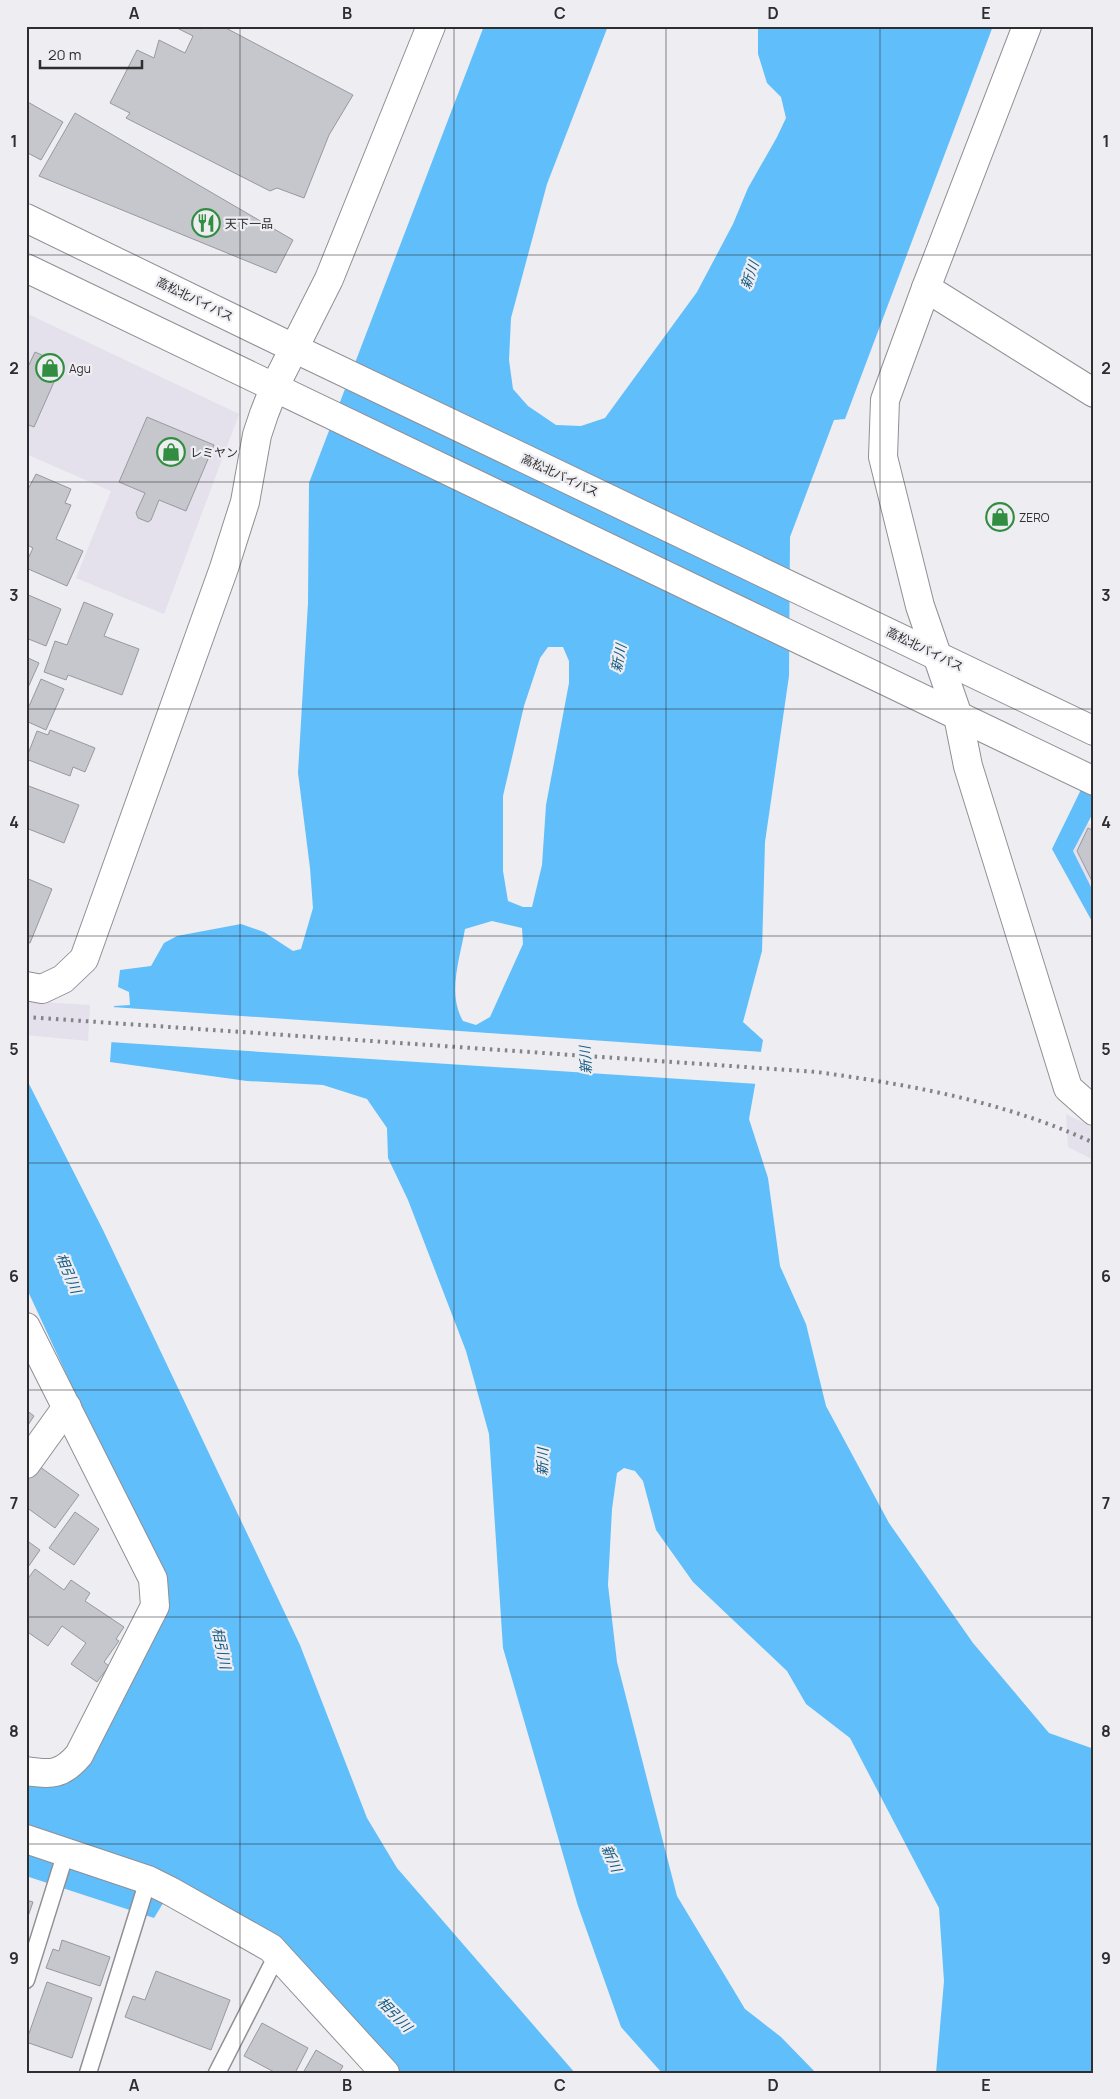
<svg xmlns="http://www.w3.org/2000/svg" width="1120" height="2099" viewBox="0 0 1120 2099" font-family="Manrope,'Noto Sans JP',sans-serif">
<rect width="100%" height="100%" fill="#eeedf2"/>
<g fill="#e4e0ec">
<path d="M26,313L239,414L164,614L76,578L111,491L26,454Z"/>
<path d="M1087,823L1094,826V893L1073,851Z"/>
<path d="M26,1001L90,1005L88,1041L26,1035Z"/>
<path d="M1066,1114L1094,1128V1160L1068,1147Z"/>
</g>
<g fill="#60befa" fill-rule="evenodd">
<path d="M484,26H608L547,184L511,318L509,360L513,389L528,406L556,425L581,426L605,418L697,292L733,224L748,188L777,137L786,118L781,97L767,83L758,54V26H993L845,419L834,420L790,537L789,676L765,842L762,951L743,1022L763,1040L749,1119L768,1178L780,1266L806,1324L826,1406L889,1523L973,1643L1049,1733L1094,1749V2073H936L944,1981L939,1908L850,1738L806,1704L787,1671L693,1582L656,1530L643,1481L635,1471L624,1468L617,1473L612,1509L608,1585L617,1662L677,1896L745,2009L781,2037L816,2073H662L621,2027L578,1906L503,1648L489,1434L466,1351L408,1200L388,1158L387,1128L367,1099L323,1085L247,1081L110,1062L114,1006L130,1005L129,992L118,987L120,970L151,966L164,943L177,936L241,924L264,932L293,951L301,949L313,908L310,868L298,773L308,603L309,483ZM548,647H563L569,661V683L546,805L542,865L532,907H523L508,901L503,871V796L524,706L540,658ZM492,921L522,928L523,944L490,1017L476,1025L463,1021C447,994 460,958 465,929Z"/>
<path d="M1094,763V811L1073,851L1094,893V925L1052,849Z"/>
<path d="M26,1078L103,1230L300,1645L367,1818L397,1868L575,2073H384L391,2065L340,2002L283,1944L176,1882L154,1918L26,1876V1784C58,1789 66,1783 88,1762L155,1566L26,1287Z"/>
</g>
<path fill="#eeedf2" d="M112,1007L763,1052L758,1084L109,1042Z"/>
<g fill="#c5c7cc" stroke="#98999e">
<path d="M173,26H195L201,29L202,26H222L353,95L329,135L304,198L277,188L270,191L126,118L130,113L110,103L137,50L154,58L159,40L185,53L193,36Z"/>
<path d="M26,101L63,122L41,160L26,152Z"/>
<path d="M75,113L293,240L276,273L39,176Z"/>
<path d="M35,352L62,364L34,427L26,424V371Z"/>
<path d="M147,417L214,445L186,511L159,500L151,520L148,522L138,518L136,513L145,493L119,482Z"/>
<path d="M36,474L71,489L65,503L71,505L56,539L83,551L67,586L26,568V563L33,548L27,545L26,547V493Z"/>
<path d="M26,594L61,609L46,646L26,638Z"/>
<path d="M84,602L113,614L104,636L139,649L122,695L68,675L66,680L44,672L55,641L67,645Z"/>
<path d="M26,657L39,663L26,692Z"/>
<path d="M41,679L64,689L46,730L26,721V713Z"/>
<path d="M50,730L95,748L85,772L73,767L70,776L26,759L37,731L48,735Z"/>
<path d="M26,785L79,805L64,843L26,828Z"/>
<path d="M1088,828L1094,831V885L1077,851Z"/>
<path d="M26,878L52,889L30,943L26,942Z"/>
<path d="M26,1410L34,1416L26,1428Z"/>
<path d="M36,1464L79,1495L55,1528L26,1507V1478Z"/>
<path d="M75,1512L99,1529L74,1565L49,1548Z"/>
<path d="M26,1540L40,1550L26,1570Z"/>
<path d="M35,1569L64,1590L71,1580L90,1593L85,1601L124,1627L116,1639L119,1641L104,1662L109,1666L97,1682L71,1664L86,1643L62,1626L48,1646L26,1631V1581Z"/>
<path d="M26,1900L33,1902L26,1922Z"/>
<path d="M62,1940L110,1957L100,1986L46,1968L53,1949L59,1951Z"/>
<path d="M156,1971L230,2000L211,2050L125,2017L133,1996L145,2000Z"/>
<path d="M47,1982L92,1998L72,2058L26,2042Z"/>
<path d="M262,2023L308,2048L295,2073H276L244,2056Z"/>
<path d="M316,2050L343,2066L339,2073H303Z"/>
</g>
<g fill="none" stroke-linecap="round" stroke-linejoin="round">
<defs>
<g id="service">
<path d="M26,1980L66,1852"/>
<path d="M88,2073L148,1880"/>
<path d="M217,2073L277,1955"/>
</g>
<g id="minor">
<path d="M1027,26L926,288L1094,393"/>
<path d="M926,288L885,400L883,457L920,606L958,716L968,766L1068,1088L1094,1111"/>
<path d="M26,986L42,989L63,979L84,959L224,568L245,502L257,435L264,414L275,386L329,279L431,26"/>
<path d="M26,1327L153,1579L155,1606L79,1755C62,1775 51,1775 26,1771"/>
<path d="M26,1464L67,1407"/>
<path d="M26,1839L148,1880L170,1891L271,1948L385,2073"/>
</g>
<g id="trunk">
<path d="M26,218L306,354L1094,731"/>
<path d="M26,268L1094,781"/>
</g>
</defs>
<use href="#service" stroke="#918f94" stroke-width="19"/>
<use href="#minor" stroke="#918f94" stroke-width="30"/>
<use href="#trunk" stroke="#918f94" stroke-width="30"/>
<use href="#service" stroke="#fff" stroke-width="16"/>
<use href="#minor" stroke="#fff" stroke-width="28"/>
<use href="#trunk" stroke="#fff" stroke-width="28"/>
<path stroke="#848386" stroke-width="4" stroke-dasharray="2.5 5" stroke-linecap="butt" d="M26,1017L817,1072C912,1085 1006,1102 1094,1143"/>
</g>
<path fill="none" stroke="#2e2d2f" stroke-width="1" stroke-opacity="0.55" d="M240,26V2073M454,26V2073M666,26V2073M880,26V2073M26,255H1094M26,482H1094M26,709H1094M26,936H1094M26,1163H1094M26,1390H1094M26,1617H1094M26,1844H1094"/>
<defs>
<symbol id="restaurant-ring" viewBox="-11 -11 22 22"><circle r="9.5" fill="#eeedf2" stroke="#318e41" stroke-width="1.5"/><path d="M-5-6h1v4h1v-4h1v4h1v-4h1v5L-1.5 .5V6h-2V.5L-5-1ZM5-6V6H3V1.5H1.5Q1.5-4 5-6Z" fill="#318e41"/></symbol>
<symbol id="shop-ring" viewBox="-11 -11 22 22"><circle r="9.5" fill="#eeedf2" stroke="#318e41" stroke-width="1.5"/><path d="M-5-2.5h2.3a2.7 3.5 0 0 1 5.4 0H5L5.5 6h-11ZM-1.5-2.5h3a1.5 2.3 0 0 0-3 0Z" fill="#318e41"/></symbol>
</defs>
<g fill-rule="evenodd">
<use href="#restaurant-ring" x="190" y="207" width="32" height="32"/>
<use href="#shop-ring" x="34" y="352" width="32" height="32"/>
<use href="#shop-ring" x="155" y="436" width="32" height="32"/>
<use href="#shop-ring" x="984" y="501" width="32" height="32"/>
</g>
<g text-anchor="middle" dominant-baseline="central" stroke-width="4.5" stroke-linejoin="round" paint-order="stroke">
<g font-size="12" fill="#2e2d2f" stroke="#eeedf2" text-anchor="start">
<text x="225" y="223">天下一品</text>
<text x="69" y="368">Agu</text>
<text x="190" y="452">レミヤン</text>
<text x="1019" y="517">ZERO</text>
</g>
<g font-size="12" fill="#2e2d2f" stroke="#eeedf2">
<text transform="translate(195 299) rotate(26)">高松北バイパス</text>
<text transform="translate(560 475) rotate(25)">高松北バイパス</text>
<text transform="translate(925 649) rotate(26)">高松北バイパス</text>
</g>
<g font-size="14" font-style="italic" fill="#145b83" stroke="#eeedf2">
<text transform="translate(749 275) rotate(-71)">新川</text>
<text transform="translate(618 658) rotate(-79)">新川</text>
<text transform="translate(585 1060) rotate(-93)">新川</text>
<text transform="translate(69 1273) rotate(67)">相引川</text>
<text transform="translate(542 1462) rotate(-89)">新川</text>
<text transform="translate(222 1648) rotate(78)">相引川</text>
<text transform="translate(612 1858) rotate(66)">新川</text>
<text transform="translate(395 2014) rotate(46)">相引川</text>
</g>
</g>
<rect width="1120" height="2099" fill="none" stroke="#eeedf2" stroke-width="55"/>
<path d="M40 60v8h102v-8" fill="none" stroke="#2e2d2f" stroke-width="2.5"/>
<text x="48" y="60" font-size="15" fill="#2e2d2f" stroke="#eeedf2" stroke-width="4" paint-order="stroke">20 m</text>
<rect x="28" y="28" width="1064" height="2044" fill="none" stroke="#2e2d2f" stroke-width="2"/>
<g font-size="16" text-anchor="middle" font-weight="bold" fill="#2e2d2f">
<text x="134" y="19">A</text>
<text x="347" y="19">B</text>
<text x="560" y="19">C</text>
<text x="773" y="19">D</text>
<text x="986" y="19">E</text>
<text x="14" y="147">1</text>
<text x="1106" y="147">1</text>
<text x="14" y="374">2</text>
<text x="1106" y="374">2</text>
<text x="14" y="601">3</text>
<text x="1106" y="601">3</text>
<text x="14" y="828">4</text>
<text x="1106" y="828">4</text>
<text x="14" y="1055">5</text>
<text x="1106" y="1055">5</text>
<text x="14" y="1282">6</text>
<text x="1106" y="1282">6</text>
<text x="14" y="1509">7</text>
<text x="1106" y="1509">7</text>
<text x="14" y="1737">8</text>
<text x="1106" y="1737">8</text>
<text x="14" y="1964">9</text>
<text x="1106" y="1964">9</text>
<text x="134" y="2091">A</text>
<text x="347" y="2091">B</text>
<text x="560" y="2091">C</text>
<text x="773" y="2091">D</text>
<text x="986" y="2091">E</text>
</g>
</svg>
